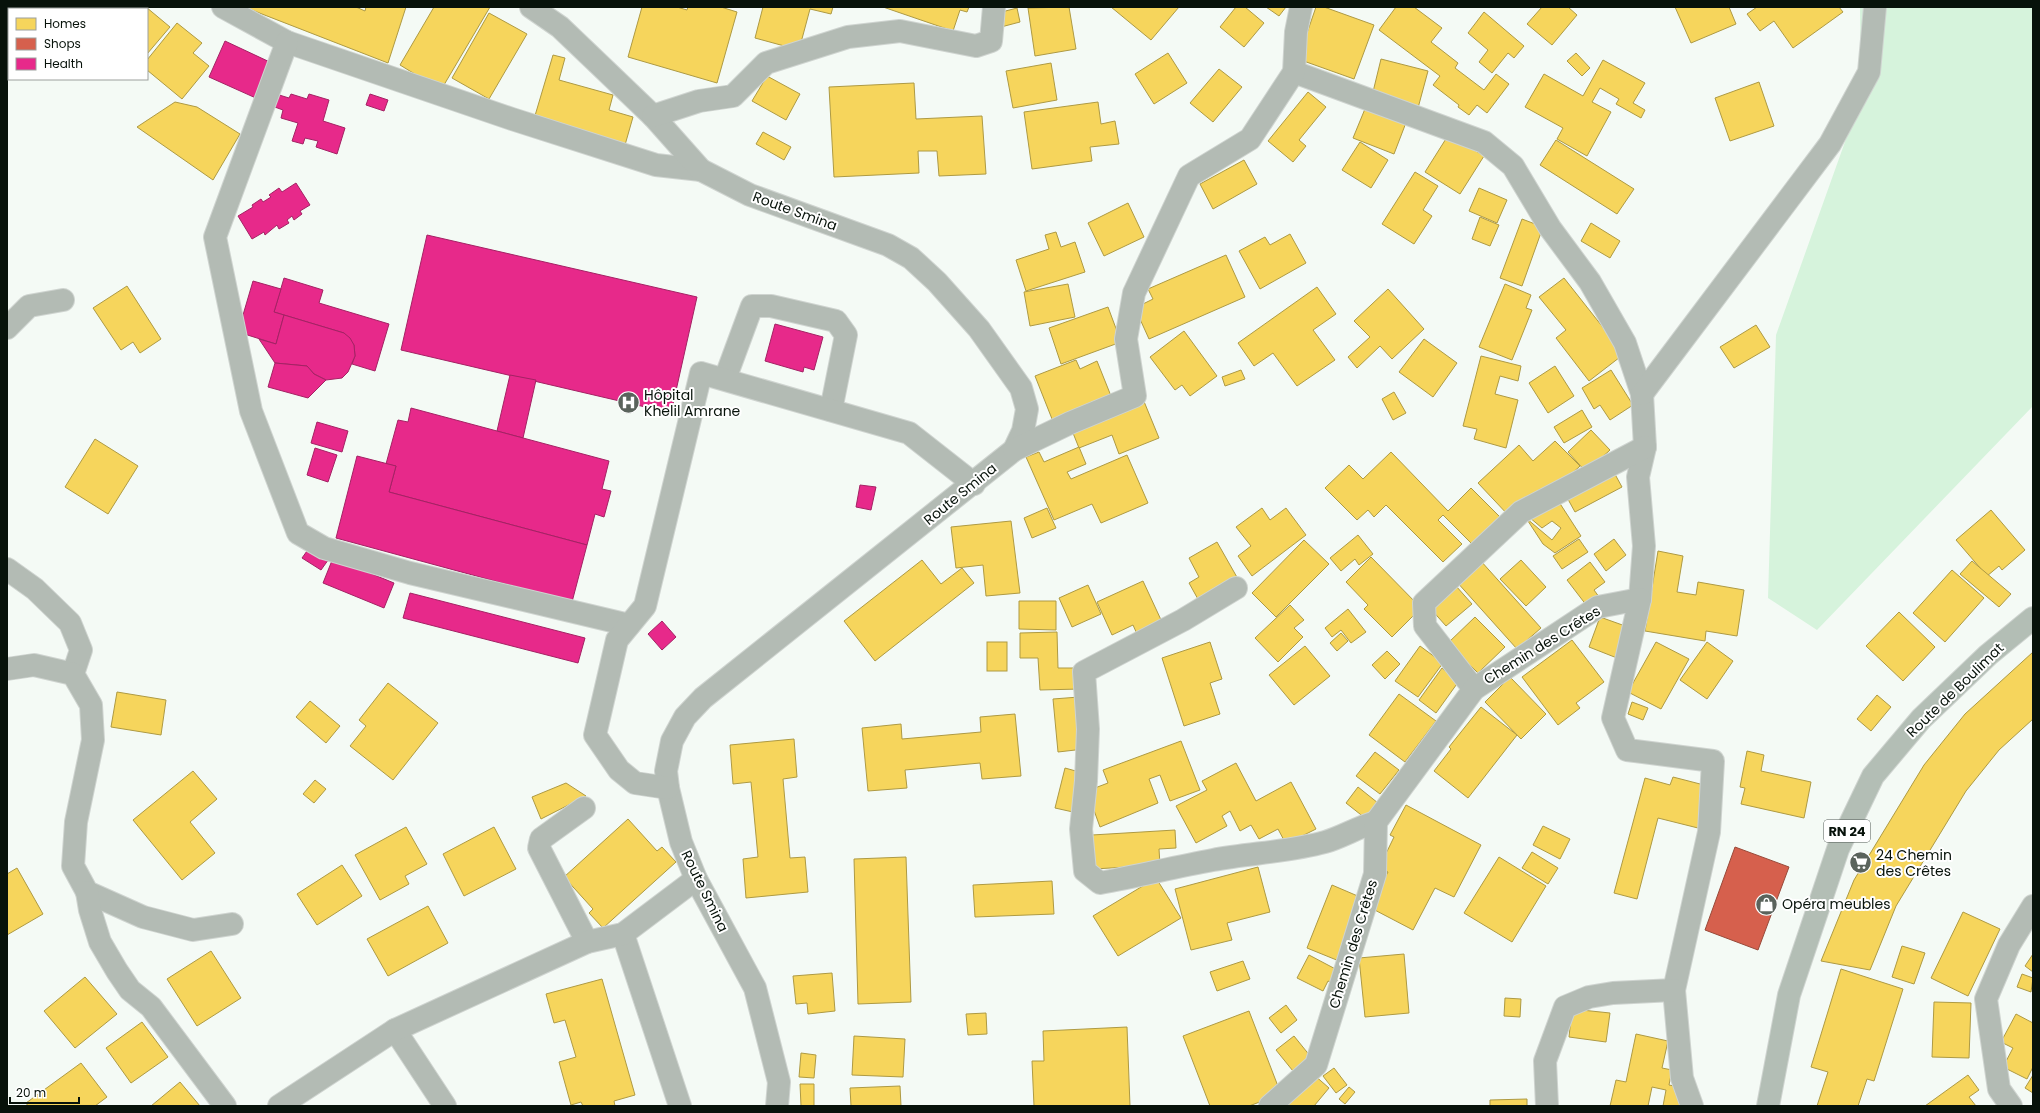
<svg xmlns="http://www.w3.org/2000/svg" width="2040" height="1113" viewBox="0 0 2040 1113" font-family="Poppins,sans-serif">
<rect width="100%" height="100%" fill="#f4faf5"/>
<path fill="#d6f3dc" d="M1860,7H2033V406L1817,630L1768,598L1776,335L1861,97Z"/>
<g fill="#f6d55c" stroke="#ae9a43">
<path d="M22,7H46L45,9H20Z"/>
<path d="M55,7H112L111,9H53Z"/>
<path d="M130,7H146L170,27L147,54V9H128Z"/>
<path d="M244,7H356L365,11L366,7H406L388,63Z"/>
<path d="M434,7H490L441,90L400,65Z"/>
<path d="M642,7H677L687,10L688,7H721L737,12L717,83L628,57Z"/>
<path d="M763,7H833L831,14L810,9L799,50L755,38Z"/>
<path d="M883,7H969L967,12L960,10L953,31Z"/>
<path d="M1069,7L1076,49L1035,56L1028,8Z"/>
<path d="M1111,7H1179L1151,40Z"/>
<path d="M1236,7H1245L1264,23L1244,47L1220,27Z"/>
<path d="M1266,7H1286L1279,16Z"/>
<path d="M1316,7H1324L1374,25L1354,79L1298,59Z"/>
<path d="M1396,7H1414L1442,28L1431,42L1458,63L1455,68L1484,90L1496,74L1509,84L1487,113L1477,105L1469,115L1458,107L1459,105L1433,85L1440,76L1379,30Z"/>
<path d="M1542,7H1568L1577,15L1552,45L1527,24Z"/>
<path d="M1675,7H1729L1736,24L1691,43Z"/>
<path d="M1757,7H1839L1843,12L1793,48L1774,21L1760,31L1747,14Z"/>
<path d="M1017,8L1020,22L1001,27L998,13Z"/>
<path d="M1484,12L1524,46L1514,58L1508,53L1492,73L1479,62L1488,50L1468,33Z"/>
<path d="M489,13L527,34L489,99L452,78Z"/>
<path d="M177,23L202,43L193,53L209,66L182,99L147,70V60Z"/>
<path d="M1168,53L1187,83L1154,104L1135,74Z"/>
<path d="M1576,53L1590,68L1582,76L1567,61Z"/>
<path d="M553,55L565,58L559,80L613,95L609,110L633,117L625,145L534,119Z"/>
<path d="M1381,59L1428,71L1418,108L1372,96Z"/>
<path d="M1603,60L1645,83L1633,103L1645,110L1641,118L1616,104L1619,99L1600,88L1592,102L1611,112L1587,156L1557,139L1563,128L1525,107L1544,74L1583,96Z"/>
<path d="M1051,63L1057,100L1013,108L1006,71Z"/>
<path d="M1219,69L1242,87L1213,122L1190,103Z"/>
<path d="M767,76L800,94L786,120L752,101Z"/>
<path d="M1759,82L1774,126L1730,141L1715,98Z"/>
<path d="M914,83L916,119L982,116L986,174L939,176L937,151H918L919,173L834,177L829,87Z"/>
<path d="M1308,92L1326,107L1299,140L1306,146L1293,162L1268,141Z"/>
<path d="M175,102L197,107L240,134L213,180L137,127Z"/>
<path d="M1098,102L1101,124L1115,121L1119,144L1090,147L1092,161L1032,169L1024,112Z"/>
<path d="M1367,104L1407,120L1394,154L1353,138Z"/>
<path d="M763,132L791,147L784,160L756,144Z"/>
<path d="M1449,134L1484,156L1460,194L1425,172Z"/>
<path d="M1556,140L1634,189L1617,214L1540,165Z"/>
<path d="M1360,142L1388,160L1371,188L1342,170Z"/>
<path d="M1244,160L1257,184L1213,209L1200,184Z"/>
<path d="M1415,172L1438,186L1423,210L1432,216L1414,244L1382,224Z"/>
<path d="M1479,188L1507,200L1497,223L1469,211Z"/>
<path d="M1128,203L1144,237L1104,256L1088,223Z"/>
<path d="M1480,217L1499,225L1490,246L1472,239Z"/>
<path d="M1522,219L1543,227L1522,286L1500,278Z"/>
<path d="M1591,223L1620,241L1610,258L1581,241Z"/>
<path d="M1056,232L1061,247L1075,242L1085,272L1026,291L1016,260L1049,249L1045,235Z"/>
<path d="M1290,234L1306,263L1260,289L1239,251L1265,237L1270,245Z"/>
<path d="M1226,255L1245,297L1149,339L1135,308L1153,299L1148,289Z"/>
<path d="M1564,278L1624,354L1589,381L1556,338L1566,330L1539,297Z"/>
<path d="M1068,284L1075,317L1030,326L1024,292Z"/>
<path d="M1505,284L1531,295L1526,308L1532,310L1512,360L1479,347Z"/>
<path d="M127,286L161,339L140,353L133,342L121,350L93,308Z"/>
<path d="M1317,287L1336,314L1313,330L1335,360L1297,386L1273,353L1254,366L1238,343Z"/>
<path d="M1388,289L1424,329L1392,359L1380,346L1357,368L1348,357L1370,337L1354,321Z"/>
<path d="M1108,307L1121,342L1061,364L1049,328Z"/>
<path d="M1756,325L1770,347L1734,368L1720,347Z"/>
<path d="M1184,331L1217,376L1190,396L1182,385L1175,390L1150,357Z"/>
<path d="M1424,339L1457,363L1433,397L1399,372Z"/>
<path d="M1481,356L1521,366L1518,381L1500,376L1495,394L1518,400L1506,448L1474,439L1477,429L1463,426Z"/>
<path d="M1076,360L1080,369L1097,361L1113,401L1054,424L1035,376Z"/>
<path d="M1555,366L1574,396L1548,413L1529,383Z"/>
<path d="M1241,370L1245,379L1225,386L1222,377Z"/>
<path d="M1611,370L1633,405L1610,420L1600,405L1594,409L1582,388Z"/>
<path d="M1394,392L1406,413L1393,420L1382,399Z"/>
<path d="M1143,399L1159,438L1119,454L1112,435L1079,448L1071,428Z"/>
<path d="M1582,410L1592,427L1564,443L1554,427Z"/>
<path d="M1591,430L1610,450L1586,472L1568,452Z"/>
<path d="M95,439L138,466L108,514L65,487Z"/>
<path d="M1555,441L1580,466L1547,497L1540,489L1510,517L1478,483L1519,445L1533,461Z"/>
<path d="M1079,447L1086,464L1067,472L1071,479L1127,455L1148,503L1101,523L1092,504L1054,520L1026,457L1039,452L1044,462Z"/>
<path d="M1391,452L1448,511L1471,488L1504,521L1476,548L1443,515L1438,520L1462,544L1443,562L1386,505L1374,517L1368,510L1357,520L1325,488L1349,465L1363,479Z"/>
<path d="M1611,467L1622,487L1575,512L1564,492Z"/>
<path d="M1559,502L1581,536L1555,553L1543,544L1526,518L1552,540L1561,528L1552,521L1542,528L1529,517Z"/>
<path d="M1047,508L1056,528L1032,538L1024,518Z"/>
<path d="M1262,508L1270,520L1286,508L1306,535L1252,576L1238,556L1251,546L1236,527Z"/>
<path d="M1991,510L2025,550L2002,570L1999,566L1987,576L1956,540Z"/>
<path d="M1011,521L1020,593L986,596L983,565L956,568L951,527Z"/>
<path d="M1358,535L1373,554L1359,565L1355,559L1341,571L1330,558Z"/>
<path d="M1579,539L1588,552L1562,569L1553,556Z"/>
<path d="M1614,539L1626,555L1606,571L1594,554Z"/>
<path d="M1304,540L1329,564L1276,617L1252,593Z"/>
<path d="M1217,542L1238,579L1199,601L1189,583L1199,577L1189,558Z"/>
<path d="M1658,551L1683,556L1677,592L1696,595L1698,582L1744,590L1737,636L1706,631L1705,641L1645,631Z"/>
<path d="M1371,557L1421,608L1392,637L1364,609L1368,605L1346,582Z"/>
<path d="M922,560L941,584L962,568L974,583L875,661L844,621Z"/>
<path d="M1480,560L1541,628L1517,649L1456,581Z"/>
<path d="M1521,560L1546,587L1526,606L1500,579Z"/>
<path d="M1972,561L2011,594L1999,607L1960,574Z"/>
<path d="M1590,562L1605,582L1594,590L1602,601L1590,610L1567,580Z"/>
<path d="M1952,570L1984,598L1945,642L1913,613Z"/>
<path d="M1143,581L1162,622L1137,634L1133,625L1112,635L1097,602Z"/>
<path d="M1088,585L1101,614L1072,627L1059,598Z"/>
<path d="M1456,586L1472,604L1446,626L1430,608Z"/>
<path d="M1019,601H1056V630L1019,629Z"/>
<path d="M1290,605L1304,620L1294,628L1303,637L1278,662L1255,638Z"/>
<path d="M1348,609L1366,632L1351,643L1341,630L1332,637L1325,628Z"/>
<path d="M1899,612L1935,647L1903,681L1866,646Z"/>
<path d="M1475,617L1505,647L1478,673L1448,643Z"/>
<path d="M1600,617L1628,627L1617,658L1589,647Z"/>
<path d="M1057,632L1058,668H1079L1080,689L1040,690L1038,658H1020V633Z"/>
<path d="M1341,633L1348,641L1337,651L1330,643Z"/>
<path d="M1572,640L1604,682L1576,703L1580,708L1558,725L1522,677Z"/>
<rect x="987" y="642" width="20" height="29"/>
<path d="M1210,642L1222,679L1210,683L1220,714L1184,726L1162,658Z"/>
<path d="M1656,642L1689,659L1661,709L1628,692Z"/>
<path d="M1707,642L1733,661L1707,699L1680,680Z"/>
<path d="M1305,646L1330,676L1294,705L1269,675Z"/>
<path d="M1420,646L1443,663L1418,697L1395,681Z"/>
<path d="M1387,651L1400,664L1385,679L1372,665Z"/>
<path d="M2033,652V719L1999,750L1966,791L1896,906L1870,970L1821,961L1854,880L1924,765L1965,714Z"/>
<path d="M1442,668L1459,681L1436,713L1419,700Z"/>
<path d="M1510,677L1546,714L1521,739L1485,702Z"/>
<path d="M388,683L438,723L393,780L350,746L366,726L359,720Z"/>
<path d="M117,692L166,700L161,735L111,727Z"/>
<path d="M1399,694L1436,721L1405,762L1369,735Z"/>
<path d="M1877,695L1891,707L1871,731L1857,719Z"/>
<path d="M1079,697L1084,749L1058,752L1053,699Z"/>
<path d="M310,701L340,726L326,743L296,717Z"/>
<path d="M1632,702L1648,708L1643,720L1628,714Z"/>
<path d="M1481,707L1517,735L1468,798L1434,771L1451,749L1449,747Z"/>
<path d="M1015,714L1021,776L982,779L980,763L905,770L907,788L868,791L862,728L901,724L902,739L981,732L980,717Z"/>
<path d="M794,739L797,777L783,779L790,858L805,857L808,892L746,898L743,859L758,857L751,782L733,784L730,745Z"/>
<path d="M1181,741L1200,790L1170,801L1160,775L1149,779L1158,803L1100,827L1087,791L1108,783L1103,770Z"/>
<path d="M1747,751L1764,755L1761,771L1811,782L1804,818L1741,804L1745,788L1740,787Z"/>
<path d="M1375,752L1399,770L1380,794L1356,776Z"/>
<path d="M1236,763L1256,801L1291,782L1316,829L1286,844L1278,829L1259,839L1251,825L1240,831L1230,811L1222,816L1227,826L1196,843L1176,806L1207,790L1202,781Z"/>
<path d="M1065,768L1083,773L1073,812L1055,808Z"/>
<path d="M193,771L217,799L190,822L215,853L182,880L133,820Z"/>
<path d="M1673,777L1704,785L1702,829L1658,818L1637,899L1614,893L1645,778L1670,785Z"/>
<path d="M315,780L326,789L314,803L303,794Z"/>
<path d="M566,783L586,796L541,819L532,797Z"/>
<path d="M1358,787L1378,803L1365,818L1346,803Z"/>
<path d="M1406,805L1481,845L1454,897L1435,888L1413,930L1369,907L1388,872L1379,868L1394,837L1390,835Z"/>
<path d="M628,819L657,851L662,847L676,862L603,928L589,913L593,909L564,877Z"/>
<path d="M1543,826L1570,839L1560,859L1533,845Z"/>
<path d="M406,827L427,864L405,876L409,884L380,900L355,855Z"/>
<path d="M494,827L516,869L464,896L443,854Z"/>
<path d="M1175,830L1176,848L1159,849L1160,865L1094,869L1092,835Z"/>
<path d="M1532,852L1558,868L1548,884L1522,868Z"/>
<path d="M906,857L911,1002L858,1004L854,859Z"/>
<path d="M1499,857L1546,886L1512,942L1464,913Z"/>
<path d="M342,865L362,896L317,925L297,894Z"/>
<path d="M1258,867L1270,912L1227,923L1232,940L1191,950L1175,889Z"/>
<path d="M17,868L43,914L7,935V874Z"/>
<path d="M1156,878L1181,918L1118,956L1093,916Z"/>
<path d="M1052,881L1054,914L975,917L973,885Z"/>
<path d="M1332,885L1360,897L1344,963L1307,948Z"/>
<path d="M428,906L448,943L388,976L367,939Z"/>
<path d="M1963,912L2000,929L1968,996L1931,978Z"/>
<path d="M1902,946L1925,953L1914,984L1892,977Z"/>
<path d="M211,951L241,998L197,1026L167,979Z"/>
<path d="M1404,954L1409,1013L1365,1017L1359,958Z"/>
<path d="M2033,954V972L2025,966Z"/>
<path d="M1309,955L1343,973L1337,985L1328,981L1323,991L1297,978Z"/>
<path d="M1243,961L1250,979L1217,991L1210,972Z"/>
<path d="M1841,969L1903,989L1874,1081L1867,1079L1858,1106H1817L1828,1072L1811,1067Z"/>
<path d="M832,973L835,1011L808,1014L807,1003L796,1004L793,976Z"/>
<path d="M2022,974L2033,978L2031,992L2017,987Z"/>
<path d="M85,977L117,1014L75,1048L44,1011Z"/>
<path d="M602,979L635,1095L614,1101L615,1106H583L581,1102L571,1105L559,1062L576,1057L565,1020L554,1023L546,994Z"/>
<path d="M1505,998L1521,999L1520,1017L1504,1016Z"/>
<path d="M1934,1002L1971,1003L1969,1058L1932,1057Z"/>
<path d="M1286,1005L1297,1020L1281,1033L1269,1018Z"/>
<path d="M1572,1009L1610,1013L1606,1042L1569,1037Z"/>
<path d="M1249,1011L1281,1094L1249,1106H1210L1183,1036Z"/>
<path d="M986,1013L987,1034L968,1035L966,1014Z"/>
<path d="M2016,1014L2033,1023V1067L2027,1079L2003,1067L2013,1048L2001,1042Z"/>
<path d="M142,1022L168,1057L131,1083L106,1048Z"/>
<path d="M1127,1027L1130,1106H1034L1032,1061H1044L1043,1031Z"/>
<path d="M1636,1034L1668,1041L1662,1068L1672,1070L1669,1085L1684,1088L1680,1106H1663L1666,1090L1652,1087L1648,1106H1610L1616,1080L1626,1082Z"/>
<path d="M854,1036L905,1039L903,1077L852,1075Z"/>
<path d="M1294,1036L1315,1062L1297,1076L1276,1050Z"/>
<path d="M801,1053L816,1055L814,1078L799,1077Z"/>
<path d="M81,1063L107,1097L95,1106H28L26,1103Z"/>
<path d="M1334,1068L1347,1085L1336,1093L1323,1076Z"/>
<path d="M1313,1074L1329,1088L1314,1106H1286Z"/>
<path d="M1968,1075L1979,1090L1969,1097L1976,1106H1925Z"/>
<path d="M2033,1075V1093L2025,1088Z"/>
<path d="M180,1082L200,1106H151Z"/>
<path d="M800,1084H814V1106H801Z"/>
<path d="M900,1086L901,1106H851L850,1088Z"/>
<path d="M1349,1087L1355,1092L1345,1104L1339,1099Z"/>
<path d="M1527,1099V1106H1490V1100Z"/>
</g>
<path fill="#d6604d" stroke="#984939" d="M1735,847L1789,867L1758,950L1705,930Z"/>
<g fill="#e7298a" stroke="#a42264">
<path d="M225,41L274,64L258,99L209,77Z"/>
<path d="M276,94L289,98L291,94L307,99L309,94L329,100L323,121L345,128L337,154L316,147L318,141L305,138L303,144L292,141L298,123L281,118L283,110L272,106Z"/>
<path d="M370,94L388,100L384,111L366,105Z"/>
<path d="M296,183L310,205L300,211L302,214L294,220L292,216L287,220L289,223L279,229L277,225L265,235L264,232L252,239L238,216L253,207L252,205L261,199L263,202L271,197L269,195L279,188L282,192Z"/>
<path d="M427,235L697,297L671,413L401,350Z"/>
<path d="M284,278L323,290L319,303L389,324L375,371L352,364L355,356L354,345L344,333L274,312Z"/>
<path d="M253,281L281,289L274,312L284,315L276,344L238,332Z"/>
<path d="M284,315L344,333L350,338L354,345L355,356L348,372L342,378L326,380L314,374L307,366L275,363L259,339L276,344Z"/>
<path d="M775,324L823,337L814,370L804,367L803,372L765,361Z"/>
<path d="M275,363L307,366L314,374L326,380L308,398L268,387Z"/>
<path d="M510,375L536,380L523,438L497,431Z"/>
<path d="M411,408L609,461L602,489L611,491L604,517L595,514L587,545L389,492L396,466L386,464L398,420L408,422Z"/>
<path d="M317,422L348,431L342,452L311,443Z"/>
<path d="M315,448L337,455L328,482L307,475Z"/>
<path d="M357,456L396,466L389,492L587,545L572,602L336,538Z"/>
<path d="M860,485L876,487L871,510L856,507Z"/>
<path d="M312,544L331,556L321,570L302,558Z"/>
<path d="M333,558L394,583L384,608L323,583Z"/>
<path d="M410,593L585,638L578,663L403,618Z"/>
<path d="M662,621L676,637L662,650L648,634Z"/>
</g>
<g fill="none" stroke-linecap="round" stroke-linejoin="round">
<defs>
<g id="minor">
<path d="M223,7L287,42L512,119L656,165L701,170"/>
<path d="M531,7L560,27L605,70L653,116L701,170L750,195L888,245L911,258L937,282L979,329L1021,388L1027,409L1023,431L1014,450L703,698L685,717L672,741L666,771L668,788L681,842L696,879L755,988L779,1082L777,1106"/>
<path d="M287,42L215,237L251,411L298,533L324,548L410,573L629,625"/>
<path d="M1294,72L1484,142L1513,166L1550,228L1590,282L1625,343L1642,394L1645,447L1638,477L1644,546L1640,599"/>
<path d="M653,116L699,101L733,96L766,63L848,37L900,31L976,46L991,41L994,7"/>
<path d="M7,328L29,306L63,300"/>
<path d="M725,379L752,306H771L836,321L846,335L831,410"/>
<path d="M1642,394L1830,144L1869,72L1875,7"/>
<path d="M1014,450L1070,423L1135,396L1126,339L1134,293L1189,176L1250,139L1294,72L1296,32L1301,7"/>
<path d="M7,569L35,589L70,623L81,650L73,674"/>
<path d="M1236,588L1183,620L1084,672L1088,729L1086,781L1081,829L1085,871L1100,883C1138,876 1175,867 1213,860C1250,853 1289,852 1325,842C1342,837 1358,827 1376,822"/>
<path d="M7,669L34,665L73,674L91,705L93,740L76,822L73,866L87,892L143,917L193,930L232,924"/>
<path d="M1474,689L1425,626L1424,603L1521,512L1645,447"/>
<path d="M668,788L635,783L619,770L595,735L617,640L645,606L701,373L909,433L974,484"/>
<path d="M584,808L541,839L539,848L587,942"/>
<path d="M87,892L90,910L100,942L117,971L130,990L151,1007L225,1106"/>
<path d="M623,934L680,1106"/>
<path d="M395,1030L445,1106"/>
<path d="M279,1106L395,1030L587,942L623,934L696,879"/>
<path d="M1270,1106L1316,1065L1375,874L1376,822L1474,689L1598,607L1640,599L1613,718L1627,750L1713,761L1709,832L1674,990L1682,1078L1692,1106"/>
<path d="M1547,1106L1545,1061L1565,1007L1589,997L1613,993L1674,990"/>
<path d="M2011,1106L1999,1089L1986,999L2009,945L2033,906"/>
</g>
<path id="major" d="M1768,1106L1789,995L1838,849L1873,776L1921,719L1988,655L2033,618"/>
</defs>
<use href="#minor" stroke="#cfd4d0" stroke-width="24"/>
<use href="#major" stroke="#cfd4d0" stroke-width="24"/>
<use href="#minor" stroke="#b3bbb4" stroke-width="22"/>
<use href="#major" stroke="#b3beb5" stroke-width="22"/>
</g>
<defs>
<symbol id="hospital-disc" viewBox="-11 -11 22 22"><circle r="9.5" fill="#5a635c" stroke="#fff"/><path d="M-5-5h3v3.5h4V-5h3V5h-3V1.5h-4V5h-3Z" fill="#fff"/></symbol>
<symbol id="supermarket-disc" viewBox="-11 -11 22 22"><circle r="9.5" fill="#5a635c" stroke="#fff"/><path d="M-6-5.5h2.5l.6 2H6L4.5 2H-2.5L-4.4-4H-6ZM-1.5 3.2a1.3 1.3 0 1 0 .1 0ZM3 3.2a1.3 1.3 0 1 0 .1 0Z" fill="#fff"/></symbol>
<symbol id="shop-disc" viewBox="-11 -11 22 22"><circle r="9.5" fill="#5a635c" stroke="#fff"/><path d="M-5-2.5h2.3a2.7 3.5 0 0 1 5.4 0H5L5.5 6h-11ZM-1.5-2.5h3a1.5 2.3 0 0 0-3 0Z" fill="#fff"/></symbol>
</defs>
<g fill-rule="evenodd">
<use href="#hospital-disc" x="616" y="390" width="25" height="25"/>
<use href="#supermarket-disc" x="1848" y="850" width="25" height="25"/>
<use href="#shop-disc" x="1754" y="892" width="25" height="25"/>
</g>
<g text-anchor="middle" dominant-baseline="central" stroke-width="4" stroke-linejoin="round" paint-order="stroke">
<rect fill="#fff" stroke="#515954" stroke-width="1" x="1824" y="820" width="46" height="22" rx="3"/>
<g font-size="13" font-weight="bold" fill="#07120a">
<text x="1847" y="831">RN 24</text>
</g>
<g font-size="14" fill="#07120a" stroke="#fff">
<text transform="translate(795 211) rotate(20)">Route Smina</text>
<text transform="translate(960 494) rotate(-39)">Route Smina</text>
<text transform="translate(1542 645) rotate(-32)">Chemin des Crêtes</text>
<text transform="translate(1955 690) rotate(-44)">Route de Boulimat</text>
<text transform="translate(705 891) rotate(64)">Route Smina</text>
<text transform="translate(1353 944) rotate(-73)">Chemin des Crêtes</text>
</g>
<g font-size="14" fill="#07120a" stroke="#fff" text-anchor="start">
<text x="644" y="395">Hôpital<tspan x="644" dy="16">Khelil Amrane</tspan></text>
<text x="1876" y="855">24 Chemin<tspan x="1876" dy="16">des Crêtes</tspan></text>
<text x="1782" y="904">Opéra meubles</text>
</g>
</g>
<rect width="2040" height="1113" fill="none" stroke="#07120a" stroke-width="16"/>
<rect x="8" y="8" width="140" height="72" fill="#ffffff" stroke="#9ca09d"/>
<rect x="16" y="18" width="20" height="12" fill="#f6d55c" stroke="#9ca09d"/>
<text x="44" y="28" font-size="12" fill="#07120a">Homes</text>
<rect x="16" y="38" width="20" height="12" fill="#d6604d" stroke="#9ca09d"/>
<text x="44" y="48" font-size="12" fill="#07120a">Shops</text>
<rect x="16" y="58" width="20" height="12" fill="#e7298a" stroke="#9ca09d"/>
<text x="44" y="68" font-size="12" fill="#07120a">Health</text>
<path d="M10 1097v6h69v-6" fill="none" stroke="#07120a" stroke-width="2"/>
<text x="16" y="1097" font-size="12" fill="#07120a" stroke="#ffffff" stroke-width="3" paint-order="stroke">20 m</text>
</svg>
